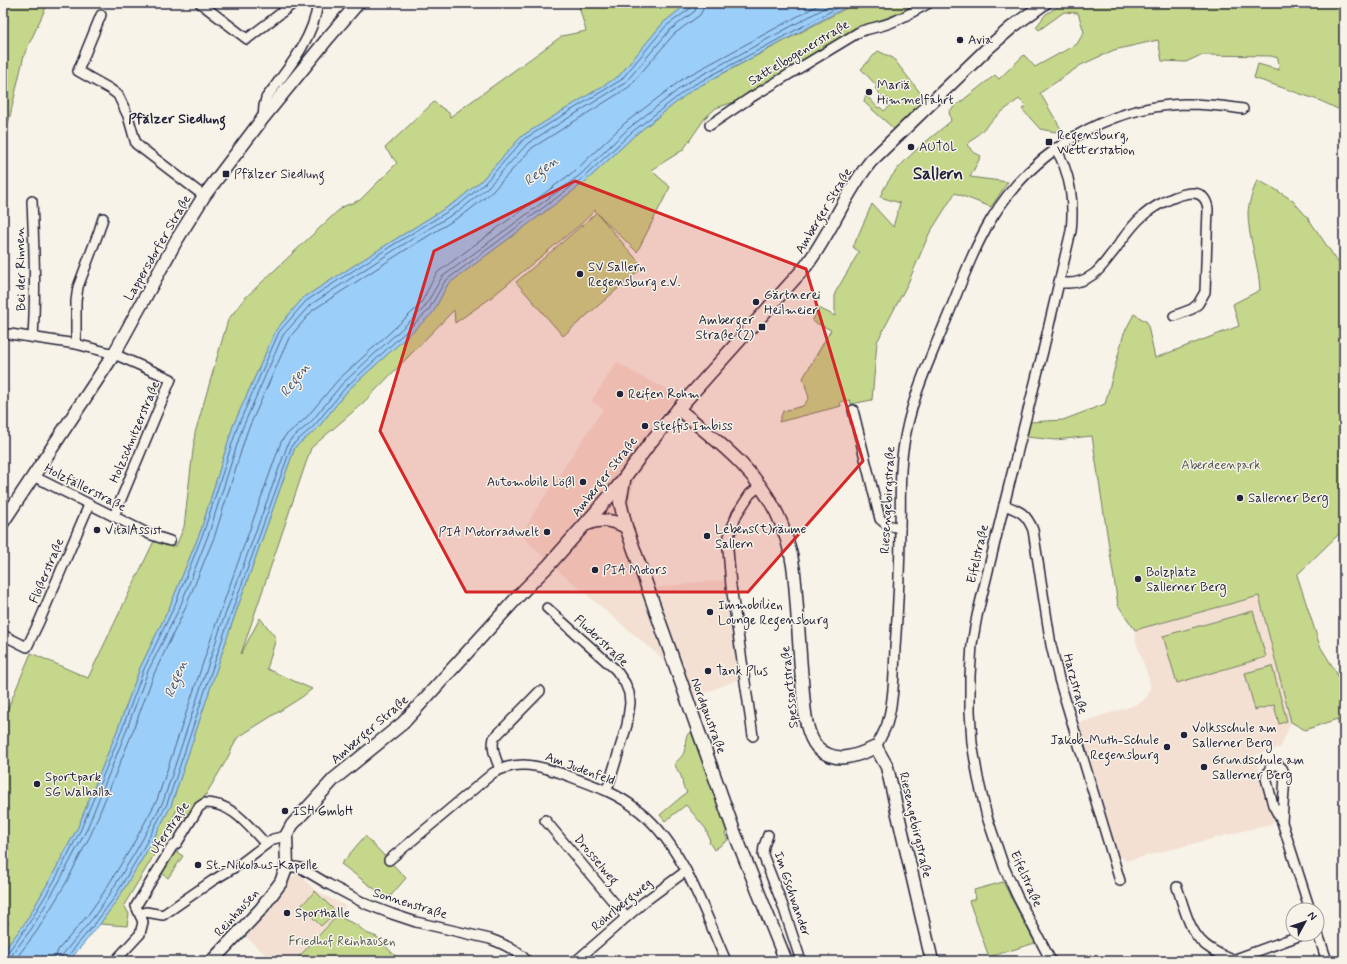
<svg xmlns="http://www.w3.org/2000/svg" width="1347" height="964" viewBox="0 0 1347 964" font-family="Mynerve,sans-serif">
<rect width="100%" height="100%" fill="#f7f3e8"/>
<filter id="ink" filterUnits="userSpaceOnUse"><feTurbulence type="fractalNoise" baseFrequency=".025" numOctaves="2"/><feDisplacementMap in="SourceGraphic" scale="8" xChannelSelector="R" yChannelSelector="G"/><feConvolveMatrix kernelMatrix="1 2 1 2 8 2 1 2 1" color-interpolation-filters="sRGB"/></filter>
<g filter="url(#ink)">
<g fill="#f3e0d3">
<path d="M617,362L635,373L679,395L662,414L637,450L646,463L635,478L631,494L630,505L634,525L654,588L700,582L724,581L739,679L696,697L664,660L555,568L521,535L537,508L603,409L591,401Z"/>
<path d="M1259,596L1291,722L1281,747L1255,755L1274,823L1126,861L1118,854L1079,723L1138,704L1144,700L1148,695L1150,688L1149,679L1136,642L1135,630Z"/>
<path d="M296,874L300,875L314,889L326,896L346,906L295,961H272L244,935L267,911L291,878Z"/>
</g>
<g fill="#c5d78b" stroke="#747c63">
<path d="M3,3H48L24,55L4,142Z"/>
<path d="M578,3H691L683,7L663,23L619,76L522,136L481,181L457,201L391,242L303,298L276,330L233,426L201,530L170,606L140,668L117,731L78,827L52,876L25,923L3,952V928L9,923L6,920L3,922V720L31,653L88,678L155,539L176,546L184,527L195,433L228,320L244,299L342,207L360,200L397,163L385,148L434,102L449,113L450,117L562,36L586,31Z"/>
<path d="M856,3H921L903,12L860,27L740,100L716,108L705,118L683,150L651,170L670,187L637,252L597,213L643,267L563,336L516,282L596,213L595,210L582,223L488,300L455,323L454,310L363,403L311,448L241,654L260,618L276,638L267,669L312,689L302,697L237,738L227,759L205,796L190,817L184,816L177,809L169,827L150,862L124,905L129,914L127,926L100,924L117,900L144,856L171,806L230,629L295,447L317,429L348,390L432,314L448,284L586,181L635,135L692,90Z"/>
<path d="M1064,3H1335L1342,10L1344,9V112L1321,101L1254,78L1258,64L1279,70L1278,58L1271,56L1201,55L1186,62L1162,61L1158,40L1114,50L1081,65L1040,93L1061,129L1056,132L1040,129L1022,109L1026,106L1019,99L999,114L967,145L975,153L981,156L970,177L1008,182L991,207L955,193L929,234L908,283L877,342L872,400L851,404L850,400L840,402L841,406L779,422L783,411L803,406L809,398L803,378L831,330L812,321L819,308L835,316V293L859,252L853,247L872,204L893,227L900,203L880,197C893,165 925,143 951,121L949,111L995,75L999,79L1024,55L1035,67L1077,44L1084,32L1078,13L1064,12L1039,30L1036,27L1046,14Z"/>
<path d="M878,51L893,58L925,99L894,129L864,102L865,97L867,96L878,108L880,107L884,111L893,103L888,98L885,100L875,88L877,86L861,69Z"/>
<path d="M1257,180L1273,188L1292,200L1308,218L1344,271V529L1297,575L1320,646L1336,672L1344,689V744L1337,719L1305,730L1291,722L1259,596L1135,630L1118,605L1092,436L1055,440L1027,437L1030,422L1063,420L1105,404L1124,333L1134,314L1147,322L1155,358L1239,326L1233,304L1260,290C1259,264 1248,238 1248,213C1248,204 1254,189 1257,180Z"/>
<path d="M1253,611L1266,657L1177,683L1163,636Z"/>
<path d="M1272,666L1287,721L1279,724L1274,705L1255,710L1245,673Z"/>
<path d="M691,731L726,824L727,830L725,834L728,840L714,850L709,842L710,841L706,829L686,805L665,821L660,815L687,792C680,784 684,784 681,776C678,770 676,770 675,763C678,760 683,756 684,752C687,744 683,737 691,731Z"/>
<path d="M365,836L406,878L388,899L341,864Z"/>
<path d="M175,851L183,856L168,878L160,872Z"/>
<path d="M1003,882L1035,943L989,957L969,901L976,899L974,890Z"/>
<path d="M315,891L336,912L321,926L301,906Z"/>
<path d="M337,916L357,925L366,933L377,937L400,961H295Z"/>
</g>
<path fill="#9bcef8" stroke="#6b89ac" d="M691,3H856L842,9L692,90L635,135L586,181L448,284L432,314L348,390L317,429L295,447L230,629L171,806L144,856L117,900L100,924L69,961H3V952L25,923L52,876L78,827L117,731L140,668L170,606L201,530L233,426L276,330L303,298L391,242L457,201L481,181L522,136L619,76L663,23L683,7Z"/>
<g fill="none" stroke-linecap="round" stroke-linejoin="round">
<g stroke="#526787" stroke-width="1">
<path d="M3,954L8,952L28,925L56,878L81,829L121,732L144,669L174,607L204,531L237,428L279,332L306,301L393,245L460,204L484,184L524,139L621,80L666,26L691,8L692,3"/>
<path d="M3,959L11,956L32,928L60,880L86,831L125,734L148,671L179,609L209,533L242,429L283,335L310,305L396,249L463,208L488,187L528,143L625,83L670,30L695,11L698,3"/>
<path d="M14,961L37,931L66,883L91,834L131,736L154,674L184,611L215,535L247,432L289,338L313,310L399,254L467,212L492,192L532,148L629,87L674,34L700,15L703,9L704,3"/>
<path d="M55,961L56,956L58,950L88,915L104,892L131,848L157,800L216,624L281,442L285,436L306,418L338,380L420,305L435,276L438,272L576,170L625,123L684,78L822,3"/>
<path d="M61,961L63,954L93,918L109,895L136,851L163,802L221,626L289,441L311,422L342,384L424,308L442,277L580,175L629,128L687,83L834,3"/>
<path d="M66,961L67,957L97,921L114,898L140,854L167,804L226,628L292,445L314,426L346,387L428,311L445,281L583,178L632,132L690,87L846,3"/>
</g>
<defs>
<g id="street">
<path d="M200,3L247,39L294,3"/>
<path d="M101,15L78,71L110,89L118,95L128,116L136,144L204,196"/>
<path d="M263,118L264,106L266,98C287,70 313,40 318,3"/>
<path d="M710,125L750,98L859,32C869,28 880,27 890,23C903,18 916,10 929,3"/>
<path d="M32,201C34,246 36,291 33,336"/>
<path d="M1059,282C1072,285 1083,282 1094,274C1102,268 1107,259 1114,251C1129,230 1141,212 1166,201C1174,197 1184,193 1193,193C1202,193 1207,200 1208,209L1205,292L1198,304L1192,309L1174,316"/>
<path d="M10,334L76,344L114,354L171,379L114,516"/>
<path d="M76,344V301L78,287L99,231L103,218"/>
<path d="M853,410L880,519L887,525L900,528"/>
<path d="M33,476L149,534L170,541"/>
<path d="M1004,505C1020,511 1026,513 1033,530L1051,645L1059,679L1120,881"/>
<path d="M547,608L616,670L625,683L629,693L630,703L627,725L607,790"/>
<path d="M3,635L27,647L39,622L89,505"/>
<path d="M753,736L731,586L728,549L729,536L737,514L750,494L760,486"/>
<path d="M876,747C880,739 884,732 887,724C894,700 894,673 895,648C898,608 900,567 900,526C901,500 899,475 903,450C909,403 929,361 947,318C961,284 973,249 992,218C1033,151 1106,107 1184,104C1204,104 1224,106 1243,109"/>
<path d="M500,769C496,759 491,749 494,738L540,691"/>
<path d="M545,820L626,917"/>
<path d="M1282,822L1285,775L1282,768L1278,765H1274L1270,768L1266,778L1273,805L1282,822L1310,910"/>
<path d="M768,835L764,846L763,855L783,906L801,961"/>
<path d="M389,860L493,773C519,759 540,766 566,775C589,784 613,791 634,807C682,841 703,909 726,961"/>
<path d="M287,866L301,868L328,884L366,904L392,914L416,922L490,939C504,944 517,950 527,961"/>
<path d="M1177,887C1185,909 1189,936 1211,949C1218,954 1226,957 1233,960L1304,934"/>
<path d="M140,915L146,912L163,915L212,881L240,864L273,839L286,836"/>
<path d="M1317,931L1327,961"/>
<path d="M115,961L140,934L143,922L136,906L172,847L177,843L199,807L205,803C233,803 248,826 266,844"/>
<path d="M576,961L644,902L686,871"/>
<path d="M1051,961L1017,896L1004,867L987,817L978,778L972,743L970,711V676L972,644L977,616L1004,505L1043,351L1071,231C1074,204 1071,172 1055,148"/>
</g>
<g id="secondary">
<path d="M678,409C719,442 762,474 782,525C789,544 794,563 795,583C798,616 799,648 802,680C803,695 804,711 807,725C809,733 812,741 817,747C835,765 857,756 876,747L887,767L932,961"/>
<path d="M624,481L620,502L626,527L735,834L786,961"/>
<path d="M3,522L114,354L176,241L204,196L263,118L328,38L358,3"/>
<path d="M587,524C600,518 613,520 626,527"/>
<path d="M212,961L261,909L281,882L287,866L286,836L292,825L334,779L403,723L524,590L549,565L616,489L650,443L678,409L806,266C831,233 845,193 871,161L988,48L1012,27L1045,3"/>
</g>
</defs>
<use href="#street" stroke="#22223b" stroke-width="12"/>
<use href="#secondary" stroke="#22223b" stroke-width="15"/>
<use href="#street" stroke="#f7f3e8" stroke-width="9"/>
<use href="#secondary" stroke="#f7f3e8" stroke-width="12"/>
</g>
</g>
<path fill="#d62828" fill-opacity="0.2" stroke="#d62828" stroke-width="3" stroke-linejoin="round" d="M575,181L806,269L863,461L748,592H466L380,431L434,251Z"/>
<g fill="#22223b" stroke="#f7f3e8" stroke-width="1.5">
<circle cx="960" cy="40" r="4"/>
<circle cx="869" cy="92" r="4"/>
<rect x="1045" y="138" width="8" height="8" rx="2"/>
<circle cx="911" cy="147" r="4"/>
<rect x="222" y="170" width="8" height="8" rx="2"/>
<circle cx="580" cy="274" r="4"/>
<circle cx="756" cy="302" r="4"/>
<rect x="758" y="323" width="8" height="8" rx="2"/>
<circle cx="620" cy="394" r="4"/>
<circle cx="645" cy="426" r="4"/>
<circle cx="583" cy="482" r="4"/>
<circle cx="1240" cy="498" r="4"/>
<circle cx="97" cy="530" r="4"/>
<circle cx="547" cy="532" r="4"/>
<circle cx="707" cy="536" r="4"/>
<circle cx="595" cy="570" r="4"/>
<circle cx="1138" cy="579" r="4"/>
<circle cx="710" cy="612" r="4"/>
<circle cx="708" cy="671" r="4"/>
<circle cx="1184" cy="735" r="4"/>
<circle cx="1167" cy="747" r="4"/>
<circle cx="1204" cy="767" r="4"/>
<circle cx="37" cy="784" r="4"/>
<circle cx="285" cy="811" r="4"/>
<circle cx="198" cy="865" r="4"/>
<circle cx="287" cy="913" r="4"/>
</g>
<g text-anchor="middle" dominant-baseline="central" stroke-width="3" stroke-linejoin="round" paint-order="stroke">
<g font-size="13" fill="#22223b" stroke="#f7f3e8" text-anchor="start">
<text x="968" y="40">Avia</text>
<text x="877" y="85">Mariä<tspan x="877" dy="15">Himmelfahrt</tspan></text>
<text x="1057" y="135">Regensburg,<tspan x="1057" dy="15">Wetterstation</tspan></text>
<text x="919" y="147">AUTOL</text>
<text x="234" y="174">Pfälzer Siedlung</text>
<text x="588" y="267">SV Sallern<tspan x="588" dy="15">Regensburg e.V.</tspan></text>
<text x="764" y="295">Gärtnerei<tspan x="764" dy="15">Heilmeier</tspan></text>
<text x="754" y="320" text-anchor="end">Amberger<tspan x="754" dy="15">Straße (2)</tspan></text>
<text x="628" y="394">Reifen Rohm</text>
<text x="653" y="426">Steffis Imbiss</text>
<text x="575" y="482" text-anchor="end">Automobile Lößl</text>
<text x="1248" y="498">Sallerner Berg</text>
<text x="715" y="529">Lebens(t)räume<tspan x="715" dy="15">Sallern</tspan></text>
<text x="105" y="530">VitalAssist</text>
<text x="539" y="532" text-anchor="end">PIA Motorradwelt</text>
<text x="603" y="570">PIA Motors</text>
<text x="1146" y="572">Bolzplatz<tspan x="1146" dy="15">Sallerner Berg</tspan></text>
<text x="718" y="605">Immobilien<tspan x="718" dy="15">Lounge Regensburg</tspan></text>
<text x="716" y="671">Tank Plus</text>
<text x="1192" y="728">Volksschule am<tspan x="1192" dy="15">Sallerner Berg</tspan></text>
<text x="1159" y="740" text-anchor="end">Jakob-Muth-Schule<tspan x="1159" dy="15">Regensburg</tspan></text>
<text x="1212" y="760">Grundschule am<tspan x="1212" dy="15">Sallerner Berg</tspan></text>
<text x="45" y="777">Sportpark<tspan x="45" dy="15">SG Walhalla</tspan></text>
<text x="293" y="811">ISH GmbH</text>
<text x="206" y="865">St.-Nikolaus-Kapelle</text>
<text x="295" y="913">Sporthalle</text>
</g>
<g font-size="13" fill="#22223b" stroke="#f7f3e8">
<text transform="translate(799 53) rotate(-31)">Sattelbogenerstraße</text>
<text transform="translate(824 211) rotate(-59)">Amberger Straße</text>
<text transform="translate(158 248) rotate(-60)">Lappersdorfer Straße</text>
<text transform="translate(21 269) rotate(-91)">Bei der Rinnen</text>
<text transform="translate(135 432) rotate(-67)">Holzschnitzerstraße</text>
<text transform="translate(605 477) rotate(-52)">Amberger Straße</text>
<text transform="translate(85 488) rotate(27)">Holzfällerstraße</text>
<text transform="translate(888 500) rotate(-87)">Riesengebirgstraße</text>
<text transform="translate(978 554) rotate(-77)">Eifelstraße</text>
<text transform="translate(47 571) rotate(-67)">Flößerstraße</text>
<text transform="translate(601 641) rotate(43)">Fluderstraße</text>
<text transform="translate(1075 684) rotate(75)">Harzstraße</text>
<text transform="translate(790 687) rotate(-96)">Spessartstraße</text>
<text transform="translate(708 716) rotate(70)">Nordgaustraße</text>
<text transform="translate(370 730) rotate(-41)">Amberger Straße</text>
<text transform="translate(580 769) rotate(20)">Am Judenfeld</text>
<text transform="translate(915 825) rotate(77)">Riesengebirgstraße</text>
<text transform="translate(170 828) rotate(-56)">Uferstraße</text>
<text transform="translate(596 860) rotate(50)">Drosselweg</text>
<text transform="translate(1026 879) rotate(66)">Eifelstraße</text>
<text transform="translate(792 894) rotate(71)">Im Gschwander</text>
<text transform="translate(410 904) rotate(17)">Sonnenstraße</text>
<text transform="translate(622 905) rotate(-40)">Röhrlbergweg</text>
<text transform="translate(237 913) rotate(-48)">Reinhausen</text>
</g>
<g font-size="13" fill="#535853" stroke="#f7f3e8">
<text x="1221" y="465">Aberdeenpark</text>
<text x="342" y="941">Friedhof Reinhausen</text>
</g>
<g font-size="14" font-weight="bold" fill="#22223b" stroke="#f7f3e8">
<text x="177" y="119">Pfälzer Siedlung</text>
</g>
<g font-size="14" font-style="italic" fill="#465674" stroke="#f7f3e8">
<text transform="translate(541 171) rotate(-38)">Regen</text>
<text transform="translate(295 380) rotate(-52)">Regen</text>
<text transform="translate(176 679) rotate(-68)">Regen</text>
</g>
<g font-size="17" font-weight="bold" fill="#22223b" stroke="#f7f3e8">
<text x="938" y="174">Sallern</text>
</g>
</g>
<rect width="1347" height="964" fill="none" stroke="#f7f3e8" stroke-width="16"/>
<rect x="8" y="8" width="1331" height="948" fill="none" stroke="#22223b" stroke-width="1.5" filter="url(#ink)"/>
<g transform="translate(1305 922) rotate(50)"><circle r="19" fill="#f7f3e8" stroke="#a29fa3"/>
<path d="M0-3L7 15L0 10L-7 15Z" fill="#22223b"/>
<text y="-6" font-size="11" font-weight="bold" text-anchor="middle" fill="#22223b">N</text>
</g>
</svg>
